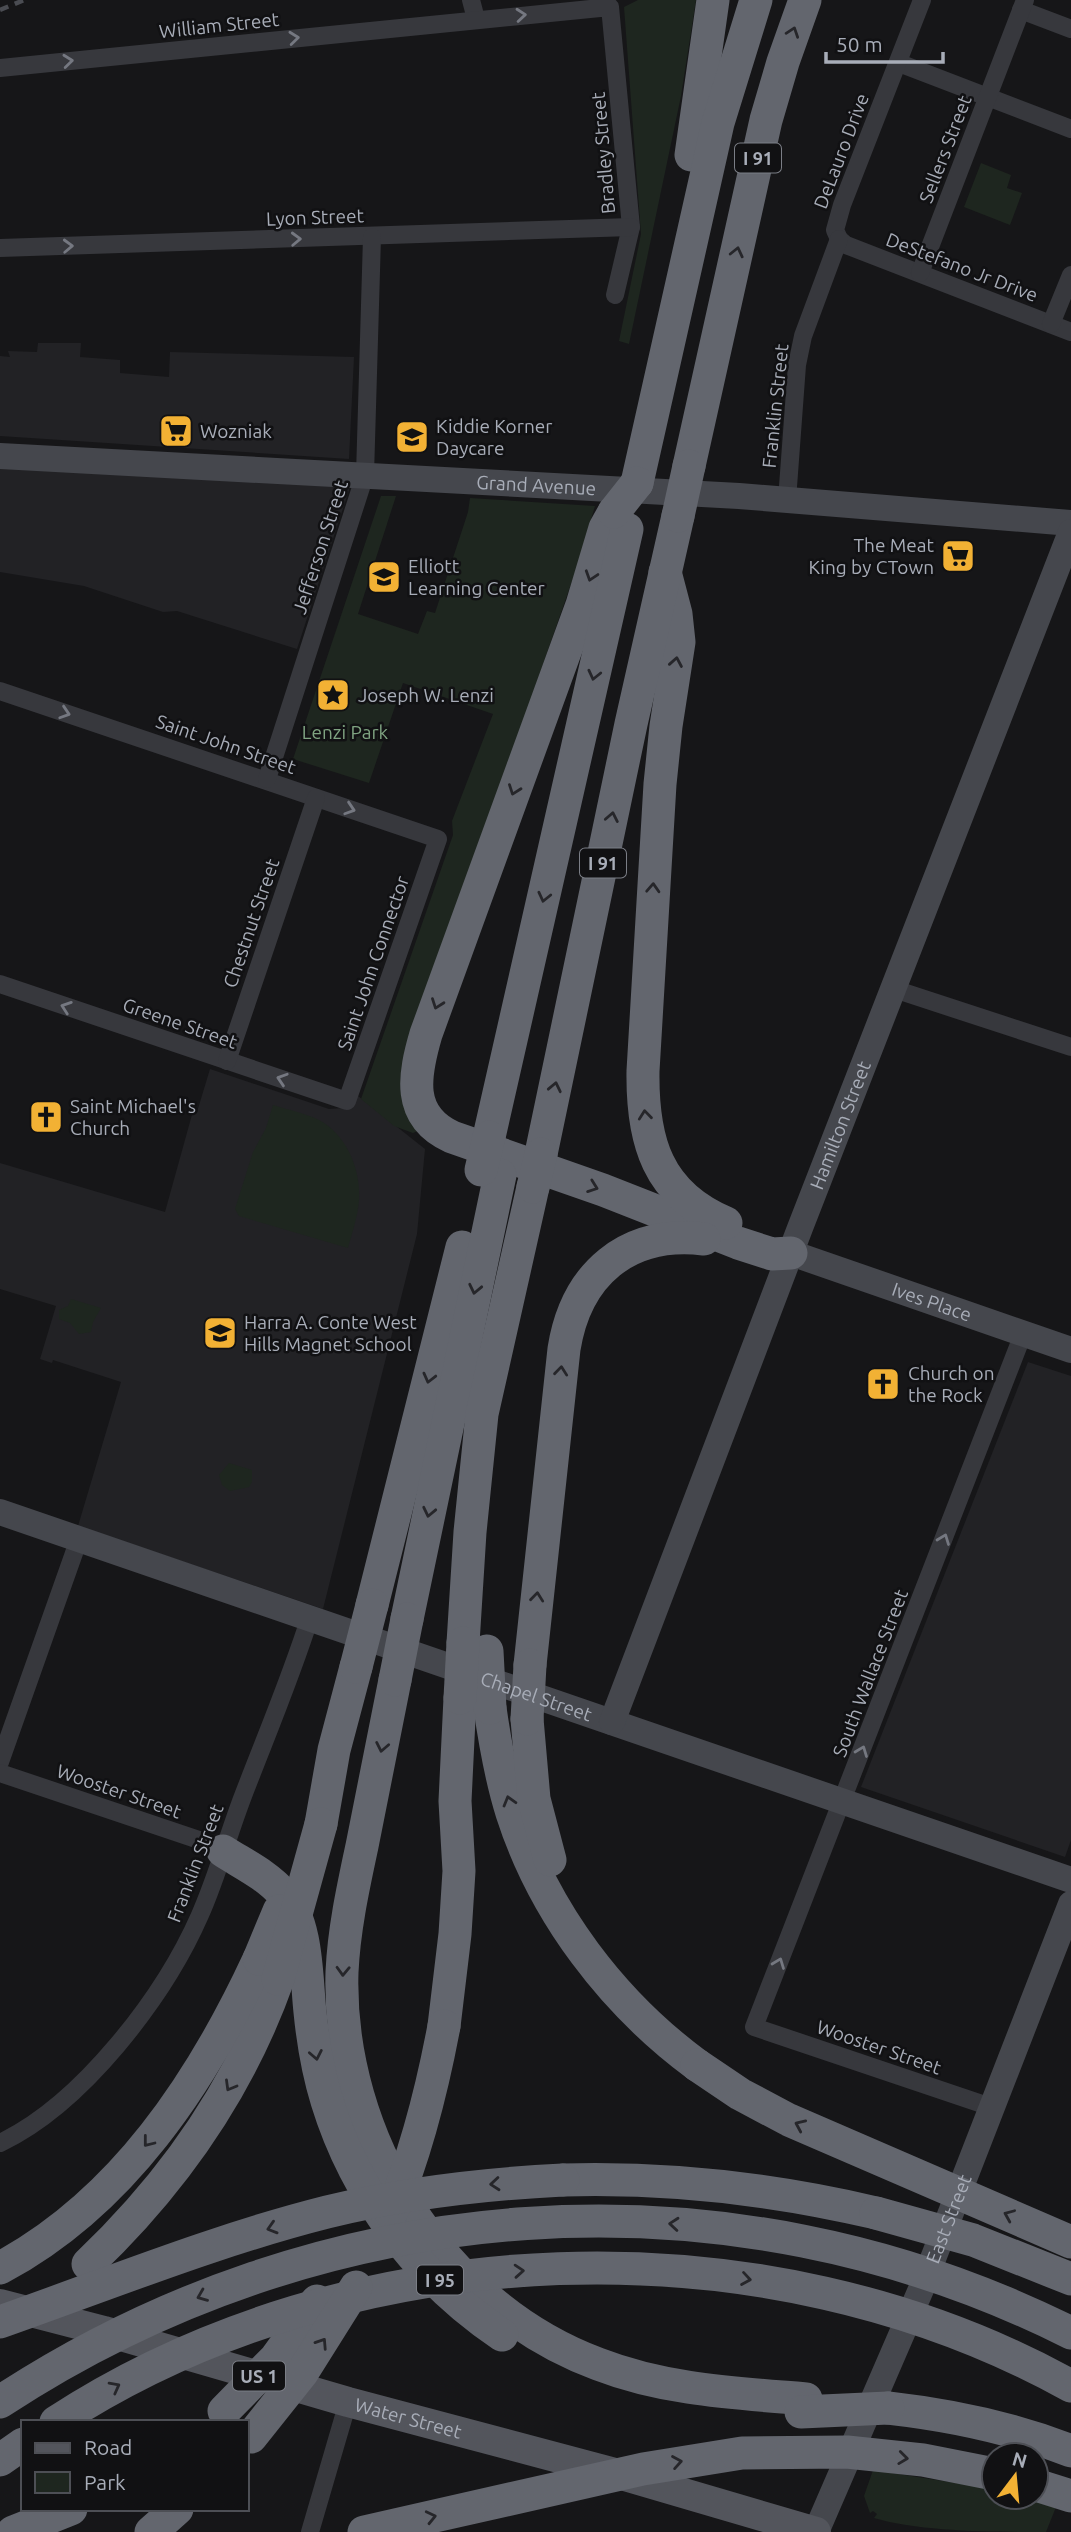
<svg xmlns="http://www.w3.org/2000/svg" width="1071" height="2532" viewBox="0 0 1071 2532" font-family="Ubuntu,sans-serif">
<rect width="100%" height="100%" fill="#161618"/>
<g fill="#222225">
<path d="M38,343H81L80,357L120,360V373L169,377L170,352L354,357L349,459L0,436V356L10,357L8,351L37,352Z"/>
<path d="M0,468L350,487L297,649L177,611L163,612L84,586L0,572Z"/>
<path d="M210,1069L329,1109L343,1108L358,1096L425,1149L417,1234L323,1609L78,1526L121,1382L53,1360L52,1363L40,1359L56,1306L0,1289V1163L165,1212L193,1111L197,1112Z"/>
<path d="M1028,1362L1071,1376V1840L1065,1857L861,1787Z"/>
</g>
<g fill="#1e261f">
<path d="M638,0H696L681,96L629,344L619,341L641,234L624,7Z"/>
<path d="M981,163L1011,175L1007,188L1022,193L1010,225L964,207Z"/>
<path d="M381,496H396L358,614L418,634L427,611L435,613L468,512L470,498L595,506L578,564L466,885L420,1130L413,1133L394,1126L361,1099L453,835L452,821L493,714L403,683L369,783L293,759Z"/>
<path d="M273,1105C288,1110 305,1113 319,1120C347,1135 361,1170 359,1200C358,1216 352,1233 348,1248L239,1216L235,1209L253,1152L266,1128Z"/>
<path d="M71,1299L101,1308L93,1322L91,1332L79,1334L70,1323L59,1319V1310L68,1306Z"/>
<path d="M229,1463L252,1470V1482L249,1487L230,1491L222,1485L219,1475Z"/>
<path d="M873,2470L994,2489V2497H1026L1056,2507L1046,2532C995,2532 921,2532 874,2518L877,2514L873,2511L870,2513L864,2496Z"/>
</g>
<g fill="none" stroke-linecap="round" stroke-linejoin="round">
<g stroke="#37383d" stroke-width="18">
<path d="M471,0L476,19"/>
<path d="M1021,10L1071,29"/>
<path d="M899,63L1071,129"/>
<path d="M0,68L610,7L631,227L615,295"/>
<path d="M839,239L835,230L842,205L922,0"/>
<path d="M839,239L846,245L1071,332"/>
<path d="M0,248L631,227"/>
<path d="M920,273L1025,0"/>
<path d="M1051,324L1071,275"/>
<path d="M787,500L797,365L803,336L839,239"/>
<path d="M0,691L438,839L347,1101L0,984"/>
<path d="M267,779L365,475L372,237"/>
<path d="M894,989L1071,1047"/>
<path d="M227,1061L316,798"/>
<path d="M0,1762L79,1539"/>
<path d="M0,1773L199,1840L223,1851"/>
<path d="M991,2107L754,2027L1023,1334"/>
<path d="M0,2143C82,2104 164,1997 200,1915C217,1877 228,1835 243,1796C266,1736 291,1677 310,1617"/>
<path d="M310,2532L348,2402"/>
</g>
<g stroke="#45474d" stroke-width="26">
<path id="s1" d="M0,456L739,496L1071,523"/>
<path id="s2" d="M791,1253L1071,1350"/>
<path id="s3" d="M0,1512L1071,1880"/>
<path id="s4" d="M612,1722L800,1228L1071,532"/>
<path id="s5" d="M816,2532L922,2287L1071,1904"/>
</g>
<path stroke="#53555c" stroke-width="30" id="s6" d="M0,2304L104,2331L348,2402L615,2473L816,2532"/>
<g stroke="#63666e" stroke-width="33">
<path d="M691,155L713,0"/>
<path d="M689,466L766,120L783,62L805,0"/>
<path d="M637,483L718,123L756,0"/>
<path d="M614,512L605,528L582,605L426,1034C414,1075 406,1116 452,1137L603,1190L738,1243L772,1254L791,1253"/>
<path d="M665,572L676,614L679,642L666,726L660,784L643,1071C642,1141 657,1194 726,1223"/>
<path d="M489,1137L627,529"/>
<path d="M541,1154L631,724L678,516"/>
<path d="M372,1605L462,1247"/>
<path d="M407,1619L500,1175"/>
<path d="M463,1643L470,1532L482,1414L533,1187"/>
<path d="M530,1665L564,1349C576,1274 627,1230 704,1239"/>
<path d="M395,1680C384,1735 373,1791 362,1846C353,1888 344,1929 342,1972C337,2137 441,2306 598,2364C665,2390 735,2393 806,2399"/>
<path d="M490,1708C495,1743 501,1778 512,1813C544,1913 613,2003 697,2065"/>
<path d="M527,1719L534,1799L550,1860"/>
<path d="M321,1824L334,1750L356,1667"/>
<path d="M223,1851C243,1864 267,1875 283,1894C308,1925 306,1975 310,2012C313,2042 318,2072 327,2101C356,2196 420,2280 502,2335"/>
<path d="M444,2026L455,1934L459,1871L455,1801L460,1698"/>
<path d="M563,2180C669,2177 774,2189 876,2213"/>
<path d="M88,2264C172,2184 239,2089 278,1979"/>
<path d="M0,2268C122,2203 202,2082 259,1959"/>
<path d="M888,2408C950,2415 1013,2428 1071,2451"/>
<path d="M0,2460L23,2444"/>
<path d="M1036,2485L1071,2496"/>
<path d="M13,2532L71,2509"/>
<path d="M151,2532L177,2509"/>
</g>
<path stroke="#4a4c52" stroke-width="4.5" stroke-dasharray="9 7" stroke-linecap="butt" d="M0,10L24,0"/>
<g stroke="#63666e" stroke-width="33">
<path d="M614,512L637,483"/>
<path d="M678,516L689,466"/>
<path d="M481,1170L489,1137"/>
<path d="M533,1187L541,1154"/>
<path d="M487,1651L490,1708"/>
<path d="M356,1667L372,1605"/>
<path d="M395,1680L407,1619"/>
<path d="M460,1698L463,1643"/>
<path d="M527,1719L530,1665"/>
<path d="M259,1959L279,1911"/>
<path d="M278,1979L321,1824"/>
<path d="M697,2065L740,2094L789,2120L1071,2242"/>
<path d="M391,2213C416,2153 432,2090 444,2026"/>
<path d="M876,2213L973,2240L1071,2279"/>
<path d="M0,2322C108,2284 216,2240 327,2212C405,2193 483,2184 563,2180"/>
<path d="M0,2402C321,2191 726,2160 1071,2333"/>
<path d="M224,2411L276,2358L317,2301"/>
<path d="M801,2412L888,2408"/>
<path d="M56,2422C349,2231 765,2216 1071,2386"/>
<path d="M251,2437L302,2373L356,2287"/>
<path d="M364,2532L643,2469L742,2453L847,2452L923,2460L994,2474"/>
</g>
</g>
<defs><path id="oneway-chevron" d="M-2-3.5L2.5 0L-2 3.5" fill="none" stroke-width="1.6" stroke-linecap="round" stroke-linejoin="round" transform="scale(1.75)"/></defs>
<g stroke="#757881">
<use href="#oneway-chevron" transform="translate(521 15) rotate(-5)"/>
<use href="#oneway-chevron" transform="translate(294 38) rotate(-6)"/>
<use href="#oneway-chevron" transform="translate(68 61) rotate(-6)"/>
<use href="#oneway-chevron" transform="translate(296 239) rotate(-2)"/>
<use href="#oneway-chevron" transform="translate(68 246) rotate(-2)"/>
<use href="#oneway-chevron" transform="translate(65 713) rotate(18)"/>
<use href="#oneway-chevron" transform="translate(350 809) rotate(18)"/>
<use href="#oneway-chevron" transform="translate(66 1007) rotate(-161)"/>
<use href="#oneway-chevron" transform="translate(282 1079) rotate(-162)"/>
<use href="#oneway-chevron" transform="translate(944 1539) rotate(-69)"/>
<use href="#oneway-chevron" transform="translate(862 1751) rotate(-69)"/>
<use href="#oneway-chevron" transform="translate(779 1963) rotate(-69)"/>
</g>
<g stroke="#26262a">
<use href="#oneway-chevron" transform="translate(793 32) rotate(-71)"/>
<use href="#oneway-chevron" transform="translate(737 252) rotate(-77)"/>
<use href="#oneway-chevron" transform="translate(591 576) rotate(108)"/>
<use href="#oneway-chevron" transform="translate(676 662) rotate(-80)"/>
<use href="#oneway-chevron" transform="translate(594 675) rotate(103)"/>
<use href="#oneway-chevron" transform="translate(514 790) rotate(110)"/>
<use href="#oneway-chevron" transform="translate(612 817) rotate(-79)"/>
<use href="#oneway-chevron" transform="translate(653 888) rotate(-87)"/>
<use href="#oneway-chevron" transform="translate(544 897) rotate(103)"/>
<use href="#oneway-chevron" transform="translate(437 1004) rotate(110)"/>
<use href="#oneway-chevron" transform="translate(555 1087) rotate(-78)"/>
<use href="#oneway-chevron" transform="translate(645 1115) rotate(-96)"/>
<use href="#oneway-chevron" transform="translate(593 1187) rotate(20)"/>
<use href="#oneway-chevron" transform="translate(475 1289) rotate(102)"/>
<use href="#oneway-chevron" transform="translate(561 1371) rotate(-84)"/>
<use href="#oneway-chevron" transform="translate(429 1378) rotate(104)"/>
<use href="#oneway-chevron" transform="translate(429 1512) rotate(102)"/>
<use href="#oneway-chevron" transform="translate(537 1597) rotate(-84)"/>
<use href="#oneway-chevron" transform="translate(382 1747) rotate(101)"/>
<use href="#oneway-chevron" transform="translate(509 1801) rotate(-106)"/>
<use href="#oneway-chevron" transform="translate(343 1971) rotate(92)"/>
<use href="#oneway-chevron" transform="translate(316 2055) rotate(79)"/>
<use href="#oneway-chevron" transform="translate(230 2086) rotate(120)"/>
<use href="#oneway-chevron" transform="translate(800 2125) rotate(-156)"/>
<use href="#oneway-chevron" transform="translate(148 2142) rotate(128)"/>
<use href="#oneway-chevron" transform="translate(495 2184) rotate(175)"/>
<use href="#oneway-chevron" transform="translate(1009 2215) rotate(-157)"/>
<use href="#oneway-chevron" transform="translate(674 2224) rotate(-175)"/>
<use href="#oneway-chevron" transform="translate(272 2228) rotate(163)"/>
<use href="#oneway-chevron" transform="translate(519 2271) rotate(-4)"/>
<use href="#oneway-chevron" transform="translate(746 2279) rotate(9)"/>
<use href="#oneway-chevron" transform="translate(202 2296) rotate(158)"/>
<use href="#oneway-chevron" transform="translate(322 2343) rotate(-57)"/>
<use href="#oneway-chevron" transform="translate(115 2387) rotate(-28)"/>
<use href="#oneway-chevron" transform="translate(903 2458) rotate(7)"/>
<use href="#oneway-chevron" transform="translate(677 2462) rotate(-10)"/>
<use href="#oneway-chevron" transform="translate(431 2517) rotate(-13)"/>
</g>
<defs>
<symbol id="supermarket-square" viewBox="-11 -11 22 22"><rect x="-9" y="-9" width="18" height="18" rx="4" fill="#f2b134" stroke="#111113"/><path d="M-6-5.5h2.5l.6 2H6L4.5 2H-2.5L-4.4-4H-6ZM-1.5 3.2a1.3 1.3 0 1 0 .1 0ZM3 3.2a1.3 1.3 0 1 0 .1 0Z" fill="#111"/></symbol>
<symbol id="school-square" viewBox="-11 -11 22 22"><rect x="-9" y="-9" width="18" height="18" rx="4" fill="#f2b134" stroke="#111113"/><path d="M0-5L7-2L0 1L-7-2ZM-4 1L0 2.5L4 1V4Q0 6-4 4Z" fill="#111"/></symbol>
<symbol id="sight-square" viewBox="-11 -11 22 22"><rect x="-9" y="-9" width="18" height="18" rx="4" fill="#f2b134" stroke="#111113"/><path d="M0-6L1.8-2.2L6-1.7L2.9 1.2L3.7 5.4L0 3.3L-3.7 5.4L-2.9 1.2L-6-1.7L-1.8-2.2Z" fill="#111"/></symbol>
<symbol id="church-square" viewBox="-11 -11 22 22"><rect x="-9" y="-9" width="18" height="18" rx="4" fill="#f2b134" stroke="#111113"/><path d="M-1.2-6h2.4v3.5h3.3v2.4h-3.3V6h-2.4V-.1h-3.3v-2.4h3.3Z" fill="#111"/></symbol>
</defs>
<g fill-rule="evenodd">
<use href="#supermarket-square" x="157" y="412" width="38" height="38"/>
<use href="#school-square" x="393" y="418" width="38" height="38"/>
<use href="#supermarket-square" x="939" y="537" width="38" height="38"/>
<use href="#school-square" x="365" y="558" width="38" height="38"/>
<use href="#sight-square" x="314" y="676" width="38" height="38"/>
<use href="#church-square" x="27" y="1098" width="38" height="38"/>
<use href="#school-square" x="201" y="1314" width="38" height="38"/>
<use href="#church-square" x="864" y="1365" width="38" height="38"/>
</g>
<g text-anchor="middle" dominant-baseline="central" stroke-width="5" stroke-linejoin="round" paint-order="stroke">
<g fill="#111113" stroke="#7b7e86" stroke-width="2">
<rect x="735" y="143.5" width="46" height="29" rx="5"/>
<rect x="580" y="848.5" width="46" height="29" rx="5"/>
<rect x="417" y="2265.5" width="46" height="29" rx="5"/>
<rect x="233" y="2361.5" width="52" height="29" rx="5"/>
</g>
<g font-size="18" font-weight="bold" fill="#a8adb8">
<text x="758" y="158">I 91</text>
<text x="603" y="863">I 91</text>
<text x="440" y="2280">I 95</text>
<text x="259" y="2376">US 1</text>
</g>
<g font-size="19" fill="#a8adb8" stroke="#111113">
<text transform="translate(219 25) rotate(-6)">William Street</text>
<text transform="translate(945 149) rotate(-69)">Sellers Street</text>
<text transform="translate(841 151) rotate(-69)">DeLauro Drive</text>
<text transform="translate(603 153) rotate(-95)">Bradley Street</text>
<text transform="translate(315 217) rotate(-2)">Lyon Street</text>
<text transform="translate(962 267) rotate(21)">DeStefano Jr Drive</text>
<text transform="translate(775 406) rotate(-84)">Franklin Street</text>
<text stroke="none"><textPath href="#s1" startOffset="537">Grand Avenue</textPath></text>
<text transform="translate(320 547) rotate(-72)">Jefferson Street</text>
<text transform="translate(226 744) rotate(19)">Saint John Street</text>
<text transform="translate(251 923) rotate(-71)">Chestnut Street</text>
<text transform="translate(373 963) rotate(-71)">Saint John Connector</text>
<text transform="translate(180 1023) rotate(19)">Greene Street</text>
<text stroke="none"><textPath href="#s4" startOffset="639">Hamilton Street</textPath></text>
<text stroke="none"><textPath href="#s2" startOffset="149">Ives Place</textPath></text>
<text transform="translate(870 1673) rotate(-69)">South Wallace Street</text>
<text stroke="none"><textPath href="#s3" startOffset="567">Chapel Street</textPath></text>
<text transform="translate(119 1791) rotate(19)">Wooster Street</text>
<text transform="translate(195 1863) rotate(-69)">Franklin Street</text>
<text transform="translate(879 2047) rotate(19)">Wooster Street</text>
<text stroke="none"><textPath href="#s5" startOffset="340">East Street</textPath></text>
<text stroke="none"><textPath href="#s6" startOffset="424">Water Street</textPath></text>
</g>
<g font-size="19" fill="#a8adb8" stroke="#111113" text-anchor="start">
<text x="436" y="426">Kiddie Korner<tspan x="436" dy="22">Daycare</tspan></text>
<text x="200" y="431">Wozniak</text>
<text x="934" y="545" text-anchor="end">The Meat<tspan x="934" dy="22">King by CTown</tspan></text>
<text x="408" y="566">Elliott<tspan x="408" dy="22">Learning Center</tspan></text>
<text x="358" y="695">Joseph W. Lenzi</text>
<text x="70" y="1106">Saint Michael's<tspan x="70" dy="22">Church</tspan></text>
<text x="244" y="1322">Harra A. Conte West<tspan x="244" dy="22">Hills Magnet School</tspan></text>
<text x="908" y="1373">Church on<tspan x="908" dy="22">the Rock</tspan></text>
</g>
<g font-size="19" fill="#7fa381" stroke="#111113">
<text x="345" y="732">Lenzi Park</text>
</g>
</g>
<rect x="21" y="2420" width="228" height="91" fill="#111113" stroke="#4d4f55" stroke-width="2"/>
<rect x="35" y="2443" width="35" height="10" fill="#53555c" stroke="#4d4f55" stroke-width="2"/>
<text x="84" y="2455" font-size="21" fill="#a8adb8">Road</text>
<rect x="35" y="2472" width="35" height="21" fill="#1e261f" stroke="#4d4f55" stroke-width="2"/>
<text x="84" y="2490" font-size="21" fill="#a8adb8">Park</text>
<g transform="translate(1015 2476) rotate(16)"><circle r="33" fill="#111113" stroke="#4d4f55" stroke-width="2"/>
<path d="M0-5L12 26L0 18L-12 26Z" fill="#f2b134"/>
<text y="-10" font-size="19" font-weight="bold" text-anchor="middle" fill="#a8adb8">N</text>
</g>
<path d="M826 52v10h117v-10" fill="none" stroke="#a8adb8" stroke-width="3.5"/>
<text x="836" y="52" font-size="21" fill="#a8adb8" stroke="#111113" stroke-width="5" paint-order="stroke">50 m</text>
</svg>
